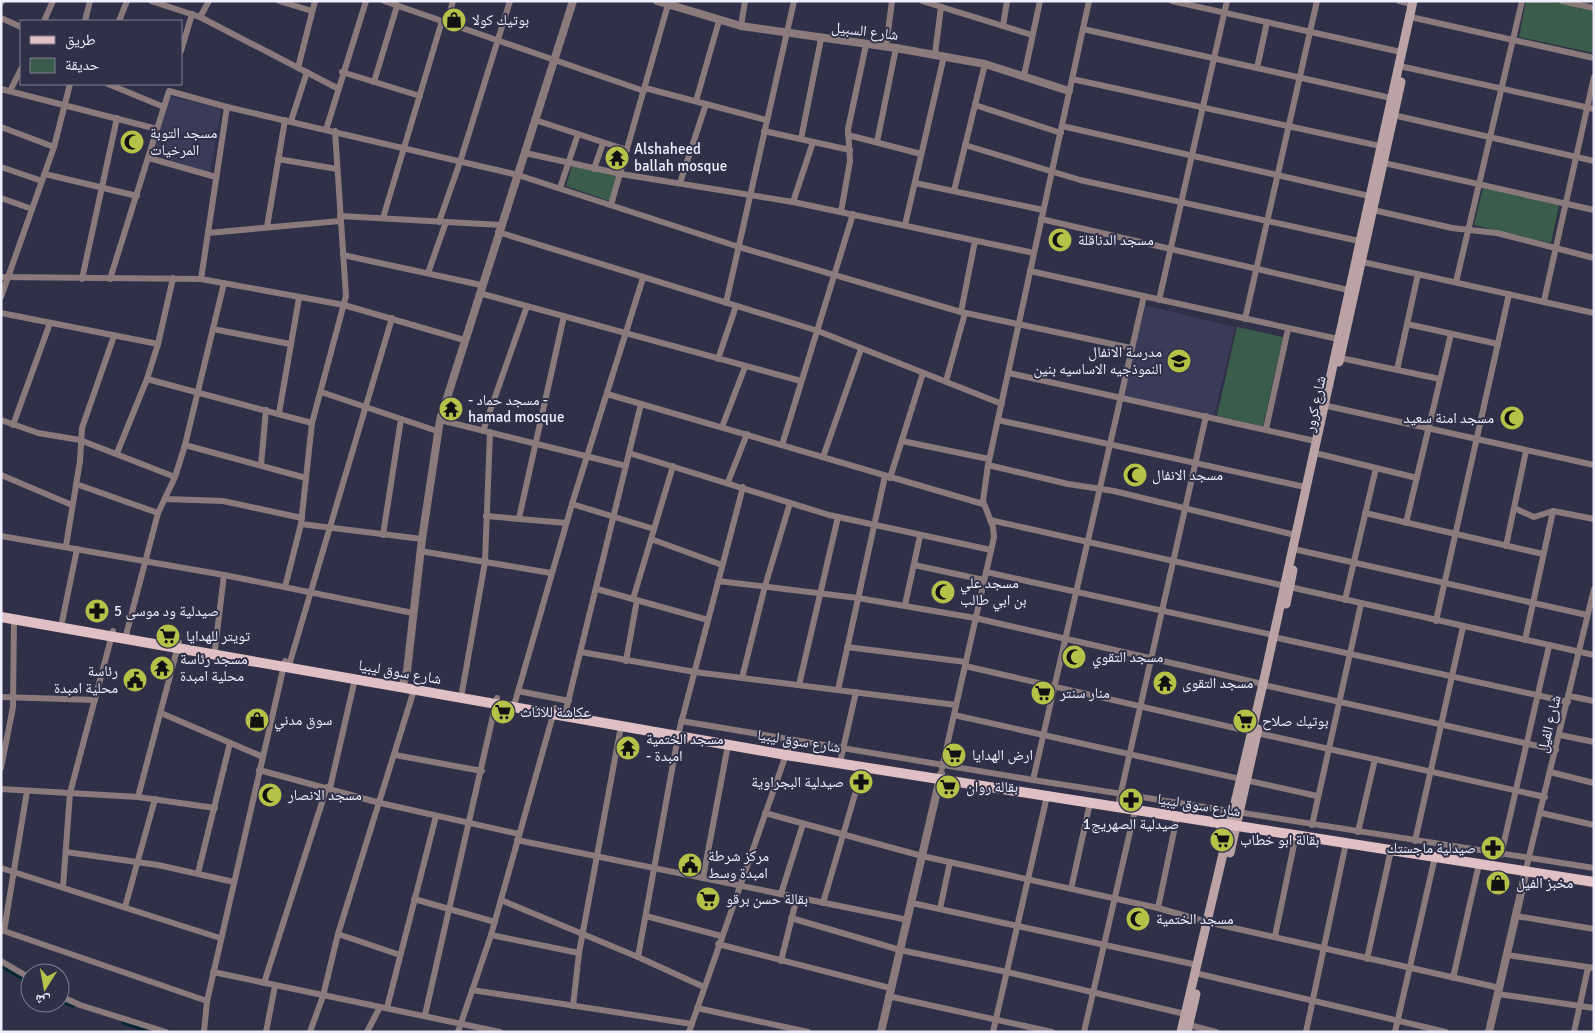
<svg xmlns="http://www.w3.org/2000/svg" width="1595" height="1033" viewBox="0 0 1595 1033" font-family="Signika,'Noto Naskh Arabic',sans-serif">
<rect width="100%" height="100%" fill="#303149"/>
<g fill="#3a3a59">
<path d="M170,96L221,109L210,173L152,154Z"/>
<path d="M1145,305L1235,327L1214,415L1123,396Z"/>
</g>
<g fill="#3a5d4b">
<path d="M1526,1H1551L1594,11V53L1519,37Z"/>
<path d="M572,166L617,176L610,201L566,186Z"/>
<path d="M1483,188L1559,205L1551,243L1474,225Z"/>
<path d="M1237,327L1283,337L1263,426L1217,416Z"/>
</g>
<g fill="none" stroke-linecap="round" stroke-linejoin="round">
<g stroke="#052734" stroke-width="5.5">
<path d="M1,965L30,982"/>
<path d="M60,1000L73,1005"/>
<path d="M124,1022L153,1032"/>
</g>
<g stroke="#8a7a7c" stroke-width="6">
<path d="M151,1L200,17L337,88"/>
<path d="M279,1L312,11"/>
<path d="M384,1L644,91"/>
<path d="M922,1L1032,35"/>
<path d="M1172,1L1401,52"/>
<path d="M1399,1L1412,4"/>
<path d="M1562,1L1594,8"/>
<path d="M1,3L2,1"/>
<path d="M200,17L209,1"/>
<path d="M1,18L21,27"/>
<path d="M1415,18L1594,58"/>
<path d="M44,21L53,1"/>
<path d="M85,21L90,1"/>
<path d="M119,21L127,1"/>
<path d="M447,23L453,1"/>
<path d="M741,26L745,1"/>
<path d="M1003,26L1007,1"/>
<path d="M1083,29L1391,98"/>
<path d="M886,47L892,1"/>
<path d="M181,51L192,14"/>
<path d="M935,54L941,7"/>
<path d="M1404,67L1594,109"/>
<path d="M298,68L315,1"/>
<path d="M1257,68L1267,22"/>
<path d="M342,72L420,96"/>
<path d="M1024,76L1040,1"/>
<path d="M1072,79L1380,146"/>
<path d="M374,82L397,6"/>
<path d="M108,84L164,107"/>
<path d="M645,88L766,120"/>
<path d="M1,89L157,129"/>
<path d="M10,91L21,69"/>
<path d="M696,101L719,21"/>
<path d="M975,105L1061,133"/>
<path d="M1393,115L1594,161"/>
<path d="M535,120L627,150"/>
<path d="M291,121L307,72"/>
<path d="M1062,126L1369,196"/>
<path d="M1,127L54,147"/>
<path d="M326,130L366,1"/>
<path d="M764,131L850,150"/>
<path d="M848,135L921,154"/>
<path d="M801,139L821,39"/>
<path d="M877,142L896,48"/>
<path d="M965,145L1080,180L1359,241"/>
<path d="M525,153L621,174L793,202L1034,253"/>
<path d="M149,158L216,177"/>
<path d="M278,159L337,169"/>
<path d="M1384,163L1594,210"/>
<path d="M1,167L42,181"/>
<path d="M594,169L603,143"/>
<path d="M45,174L137,196"/>
<path d="M680,183L706,104"/>
<path d="M915,183L1043,210"/>
<path d="M560,188L578,134"/>
<path d="M954,191L985,64"/>
<path d="M1,198L32,209"/>
<path d="M793,202L813,142"/>
<path d="M611,205L669,1"/>
<path d="M1373,210L1452,228L1497,233L1594,258"/>
<path d="M841,212L850,161L848,129L866,45"/>
<path d="M340,216L501,225"/>
<path d="M383,218L442,21"/>
<path d="M1041,219L1348,290"/>
<path d="M439,222L460,162L510,1"/>
<path d="M905,225L944,56"/>
<path d="M267,227L285,120"/>
<path d="M498,232L818,331L1002,404"/>
<path d="M208,233L340,221"/>
<path d="M343,255L481,285"/>
<path d="M1358,261L1594,313"/>
<path d="M1030,271L1338,339"/>
<path d="M428,273L446,222"/>
<path d="M1,277L201,279L344,305L464,340"/>
<path d="M82,279L117,118"/>
<path d="M110,279L169,91L227,107L518,175L739,247L961,312L1131,348"/>
<path d="M201,279L227,107"/>
<path d="M1456,282L1522,1"/>
<path d="M479,293L801,381"/>
<path d="M1,297L54,147L70,84"/>
<path d="M1159,300L1227,1"/>
<path d="M1544,301L1594,77"/>
<path d="M726,303L794,1"/>
<path d="M961,312L975,241"/>
<path d="M1,313L158,344"/>
<path d="M1245,319L1317,1"/>
<path d="M1407,324L1498,344"/>
<path d="M213,329L290,344"/>
<path d="M1336,357L1440,379"/>
<path d="M718,359L736,306"/>
<path d="M1397,370L1418,274"/>
<path d="M1009,373L1315,441"/>
<path d="M147,379L312,423"/>
<path d="M946,381L965,313"/>
<path d="M321,392L437,431"/>
<path d="M607,394L983,504"/>
<path d="M1323,405L1594,465"/>
<path d="M279,413L299,298"/>
<path d="M1,420L38,433L80,440L175,477"/>
<path d="M440,420L626,466"/>
<path d="M998,420L1305,487"/>
<path d="M13,425L50,323"/>
<path d="M722,427L745,367"/>
<path d="M1266,429L1288,329"/>
<path d="M483,431L527,306"/>
<path d="M902,441L989,459"/>
<path d="M185,445L306,478"/>
<path d="M782,445L853,214"/>
<path d="M117,453L147,379L158,344L173,278"/>
<path d="M629,453L829,515L991,550"/>
<path d="M1319,454L1417,478"/>
<path d="M823,457L861,349"/>
<path d="M261,465L266,410"/>
<path d="M988,465L1068,484L1114,491L1295,535"/>
<path d="M1,475L72,505"/>
<path d="M890,478L923,373"/>
<path d="M728,482L747,434"/>
<path d="M76,484L158,513"/>
<path d="M165,499L223,501L302,518"/>
<path d="M572,504L654,529"/>
<path d="M1514,508L1534,517L1553,511L1594,519"/>
<path d="M1365,513L1543,554"/>
<path d="M486,516L566,523"/>
<path d="M519,518L564,316"/>
<path d="M990,520L1594,655"/>
<path d="M1406,523L1451,334"/>
<path d="M301,524L422,539"/>
<path d="M383,535L401,419"/>
<path d="M1,536L224,575L413,613"/>
<path d="M651,539L722,565"/>
<path d="M66,546L80,461L82,428L114,336"/>
<path d="M1506,546L1526,451"/>
<path d="M1298,550L1587,615"/>
<path d="M420,551L551,573"/>
<path d="M914,565L984,580"/>
<path d="M986,572L1273,635"/>
<path d="M718,581L858,598L975,618L1263,684"/>
<path d="M285,587L301,524L312,423L346,296L335,131"/>
<path d="M597,589L708,620"/>
<path d="M633,599L673,466"/>
<path d="M1345,600L1376,468"/>
<path d="M905,605L920,536"/>
<path d="M1436,621L1509,294"/>
<path d="M62,622L77,549"/>
<path d="M1278,638L1568,702"/>
<path d="M125,639L158,513L175,477L185,445L224,283"/>
<path d="M1525,640L1553,511"/>
<path d="M847,647L966,662"/>
<path d="M215,649L224,575"/>
<path d="M581,652L695,672L956,705"/>
<path d="M626,661L637,600"/>
<path d="M290,662L392,318"/>
<path d="M965,666L1252,732"/>
<path d="M742,678L765,586L790,503"/>
<path d="M799,685L838,517"/>
<path d="M1268,686L1556,750"/>
<path d="M838,690L885,476"/>
<path d="M518,691L569,701"/>
<path d="M462,692L485,562L490,432"/>
<path d="M1569,696L1594,701"/>
<path d="M1,697L95,700"/>
<path d="M515,702L572,504L643,278"/>
<path d="M566,710L641,404"/>
<path d="M161,713L263,757"/>
<path d="M954,715L1317,796"/>
<path d="M681,721L1033,780L1594,868"/>
<path d="M1257,733L1545,797"/>
<path d="M1560,735L1594,742"/>
<path d="M395,755L482,771"/>
<path d="M841,758L856,692"/>
<path d="M1,768L13,707L14,620"/>
<path d="M942,768L994,537L993,527L983,501L988,465L1089,1"/>
<path d="M259,770L380,803L519,834"/>
<path d="M1550,772L1594,783"/>
<path d="M1033,780L1144,296"/>
<path d="M330,788L355,679"/>
<path d="M1,789L138,797L215,808"/>
<path d="M138,797L179,642"/>
<path d="M1119,801L1206,416"/>
<path d="M765,813L922,856L1158,908L1207,922L1500,988"/>
<path d="M1541,813L1594,825"/>
<path d="M1312,825L1361,604"/>
<path d="M1358,832L1375,759"/>
<path d="M517,840L908,920"/>
<path d="M1415,841L1463,627"/>
<path d="M66,852L158,865L234,882"/>
<path d="M1501,855L1549,646"/>
<path d="M1527,865L1594,589"/>
<path d="M1,868L220,938"/>
<path d="M198,873L230,743"/>
<path d="M703,878L728,745"/>
<path d="M63,887L70,793L113,631"/>
<path d="M1071,889L1090,803"/>
<path d="M781,894L803,824"/>
<path d="M414,899L495,922"/>
<path d="M501,900L638,957L704,987"/>
<path d="M823,903L863,767"/>
<path d="M912,903L1197,965"/>
<path d="M125,907L155,799"/>
<path d="M1158,908L1177,817"/>
<path d="M940,909L950,862"/>
<path d="M646,916L721,936"/>
<path d="M1516,916L1594,929"/>
<path d="M791,918L900,950L1007,972L1185,1014"/>
<path d="M1,930L207,1001"/>
<path d="M4,931L27,791"/>
<path d="M338,934L400,955"/>
<path d="M491,935L579,953"/>
<path d="M1275,936L1296,835"/>
<path d="M718,944L890,988"/>
<path d="M1507,955L1594,968"/>
<path d="M638,957L679,731L743,487"/>
<path d="M1367,959L1391,850"/>
<path d="M1,961L30,978"/>
<path d="M781,961L797,897"/>
<path d="M213,972L500,1032"/>
<path d="M1195,973L1446,1032"/>
<path d="M1453,978L1479,864"/>
<path d="M264,983L327,787"/>
<path d="M472,990L692,1024"/>
<path d="M1498,994L1594,1008"/>
<path d="M60,996L80,1005L166,1032"/>
<path d="M888,996L1052,1032"/>
<path d="M573,1006L579,953L621,726"/>
<path d="M387,1008L436,816"/>
<path d="M697,1008L808,1032"/>
<path d="M425,1015L497,698"/>
<path d="M1189,1025L1216,1032"/>
<path d="M204,1032L207,1001L285,661"/>
<path d="M266,1032L275,986"/>
<path d="M310,1032L323,996L338,934L414,690"/>
<path d="M367,1032L380,1007"/>
<path d="M458,1032L491,935L555,708"/>
<path d="M689,1032L788,749"/>
<path d="M993,1032L1047,796"/>
<path d="M1084,1032L1135,810"/>
<path d="M1306,1032L1346,843"/>
<path d="M1395,1032L1435,857"/>
<path d="M1574,1032L1588,968"/>
</g>
<g stroke="#8a7a7c" stroke-width="8">
<path d="M657,1L741,26L896,48L985,64L1069,91"/>
<path d="M402,687L407,671L422,539L440,420L573,1"/>
<path d="M881,1032L941,774"/>
<path d="M1489,1032L1526,871"/>
</g>
<g stroke="#baa2a5" stroke-width="9">
<path d="M1339,362L1401,82"/>
<path d="M1286,604L1293,570"/>
<path d="M1230,853L1258,729"/>
<path d="M1188,1028L1196,994"/>
<path d="M1181,1032L1263,684L1413,1"/>
</g>
<g stroke="#e0c0c5" stroke-width="10">
<path d="M1,617L786,755L1594,882"/>
<path d="M1220,823L1226,841"/>
</g>
</g>
<defs>
<symbol id="shop-disc" viewBox="-11 -11 22 22"><circle r="9.5" fill="#b6c148" stroke="#303149"/><path d="M-5-2.5h2.3a2.7 3.5 0 0 1 5.4 0H5L5.5 6h-11ZM-1.5-2.5h3a1.5 2.3 0 0 0-3 0Z" fill="#111"/></symbol>
<symbol id="mosque-disc" viewBox="-11 -11 22 22"><circle r="9.5" fill="#b6c148" stroke="#303149"/><path d="M3.5-4.9A6 6 0 1 0 3.5 4.9A5 5 0 1 1 3.5-4.9Z" fill="#111"/></symbol>
<symbol id="temple-disc" viewBox="-11 -11 22 22"><circle r="9.5" fill="#b6c148" stroke="#303149"/><path d="M0-6L5-2H3V0L6.5 2.5H4V6H1.5V3h-3V6H-4V2.5H-6.5L-3 0V-2H-5Z" fill="#111"/></symbol>
<symbol id="school-disc" viewBox="-11 -11 22 22"><circle r="9.5" fill="#b6c148" stroke="#303149"/><path d="M0-5L7-2L0 1L-7-2ZM-4 1L0 2.5L4 1V4Q0 6-4 4Z" fill="#111"/></symbol>
<symbol id="pharmacy-disc" viewBox="-11 -11 22 22"><circle r="9.5" fill="#b6c148" stroke="#303149"/><path d="M-2-6h4v4h4v4h-4v4h-4v-4h-4v-4h4Z" fill="#111"/></symbol>
<symbol id="supermarket-disc" viewBox="-11 -11 22 22"><circle r="9.5" fill="#b6c148" stroke="#303149"/><path d="M-6-5.5h2.5l.6 2H6L4.5 2H-2.5L-4.4-4H-6ZM-1.5 3.2a1.3 1.3 0 1 0 .1 0ZM3 3.2a1.3 1.3 0 1 0 .1 0Z" fill="#111"/></symbol>
<symbol id="civic-disc" viewBox="-11 -11 22 22"><circle r="9.5" fill="#b6c148" stroke="#303149"/><path d="M-.6-6.5H3V-4.5H.6V-3L4-1V1h2V6H-6V1h2V-1L-.6-3ZM-1.2 2.5V6h2.4V2.5Z" fill="#111"/></symbol>
</defs>
<g fill-rule="evenodd">
<use href="#shop-disc" x="440" y="6" width="28" height="28"/>
<use href="#mosque-disc" x="118" y="128" width="28" height="28"/>
<use href="#temple-disc" x="603" y="144" width="28" height="28"/>
<use href="#mosque-disc" x="1046" y="226" width="28" height="28"/>
<use href="#school-disc" x="1165" y="347" width="28" height="28"/>
<use href="#temple-disc" x="437" y="395" width="28" height="28"/>
<use href="#mosque-disc" x="1498" y="404" width="28" height="28"/>
<use href="#mosque-disc" x="1121" y="461" width="28" height="28"/>
<use href="#mosque-disc" x="929" y="578" width="28" height="28"/>
<use href="#pharmacy-disc" x="83" y="597" width="28" height="28"/>
<use href="#supermarket-disc" x="154" y="622" width="28" height="28"/>
<use href="#mosque-disc" x="1060" y="643" width="28" height="28"/>
<use href="#temple-disc" x="148" y="654" width="28" height="28"/>
<use href="#civic-disc" x="121" y="666" width="28" height="28"/>
<use href="#temple-disc" x="1151" y="669" width="28" height="28"/>
<use href="#supermarket-disc" x="1029" y="679" width="28" height="28"/>
<use href="#supermarket-disc" x="489" y="698" width="28" height="28"/>
<use href="#shop-disc" x="243" y="706" width="28" height="28"/>
<use href="#supermarket-disc" x="1231" y="707" width="28" height="28"/>
<use href="#temple-disc" x="614" y="734" width="28" height="28"/>
<use href="#supermarket-disc" x="940" y="741" width="28" height="28"/>
<use href="#pharmacy-disc" x="847" y="768" width="28" height="28"/>
<use href="#supermarket-disc" x="934" y="773" width="28" height="28"/>
<use href="#mosque-disc" x="256" y="781" width="28" height="28"/>
<use href="#pharmacy-disc" x="1117" y="786" width="28" height="28"/>
<use href="#supermarket-disc" x="1208" y="826" width="28" height="28"/>
<use href="#pharmacy-disc" x="1479" y="834" width="28" height="28"/>
<use href="#civic-disc" x="676" y="851" width="28" height="28"/>
<use href="#shop-disc" x="1484" y="869" width="28" height="28"/>
<use href="#supermarket-disc" x="694" y="885" width="28" height="28"/>
<use href="#mosque-disc" x="1124" y="905" width="28" height="28"/>
</g>
<g text-anchor="middle" dominant-baseline="central" stroke-width="4" stroke-linejoin="round" paint-order="stroke">
<g font-size="15" fill="#eeefff" stroke="#303149" text-anchor="start">
<text x="472" y="20">بوتيك كولا</text>
<text x="150" y="133">مسجد التوبة<tspan x="150" dy="17">المرخيات</tspan></text>
<text x="634" y="149">Alshaheed<tspan x="634" dy="17">ballah mosque</tspan></text>
<text x="1078" y="240">مسجد الدناقلة</text>
<text x="1162" y="352" text-anchor="end">مدرسة الانفال<tspan x="1162" dy="17">النموذجيه الاساسيه بنين</tspan></text>
<text x="468" y="400">- مسجد حماد -<tspan x="468" dy="17">hamad mosque</tspan></text>
<text x="1494" y="418" text-anchor="end">مسجد امنة سعيد</text>
<text x="1152" y="475">مسجد الانفال</text>
<text x="960" y="583">مسجد علي<tspan x="960" dy="17">بن ابي طالب</tspan></text>
<text x="114" y="611">صيدلية ود موسى 5</text>
<text x="186" y="636">تويتر للهدايا</text>
<text x="1092" y="657">مسجد التقوي</text>
<text x="180" y="659">مسجد رئاسة<tspan x="180" dy="17">محلية امبدة</tspan></text>
<text x="118" y="671" text-anchor="end">رئاسة<tspan x="118" dy="17">محلية امبدة</tspan></text>
<text x="1182" y="683">مسجد التقوى</text>
<text x="1060" y="693">منار سنتر</text>
<text x="520" y="712">عكاشة للاثاث</text>
<text x="274" y="720">سوق مدني</text>
<text x="1262" y="721">بوتيك صلاح</text>
<text x="646" y="739">مسجد الختمية<tspan x="646" dy="17">- امبدة</tspan></text>
<text x="972" y="755">ارض الهدايا</text>
<text x="844" y="782" text-anchor="end">صيدلية البجراوية</text>
<text x="966" y="787">بقالة روان</text>
<text x="288" y="795">مسجد الانصار</text>
<text x="1131" y="824" text-anchor="middle">صيدلية الصهريج1</text>
<text x="1240" y="840">بقالة ابو خطاب</text>
<text x="1476" y="848" text-anchor="end">صيدلية ماجستك</text>
<text x="708" y="856">مركز شرطة<tspan x="708" dy="17">امبدة وسط</tspan></text>
<text x="1516" y="883">مخبز الفيل</text>
<text x="726" y="899">بقالة حسن برقو</text>
<text x="1156" y="919">مسجد الختمية</text>
</g>
<g font-size="15" fill="#eeefff" stroke="#303149">
<text transform="translate(865 31) rotate(7)">شارع السبيل</text>
<text transform="translate(1315 404) rotate(-78)">شارع كرور</text>
<text transform="translate(400 672) rotate(10)">شارع سوق ليبيا</text>
<text transform="translate(1549 724) rotate(-76)">شارع الفيل</text>
<text transform="translate(799 741) rotate(9)">شارع سوق ليبيا</text>
<text transform="translate(1199 805) rotate(9)">شارع سوق ليبيا</text>
</g>
</g>
<rect width="1595" height="1033" fill="none" stroke="#eeefff" stroke-width="5"/>
<rect x="20" y="20" width="162" height="65" fill="#303149" stroke="#7c7d92"/>
<rect x="30" y="36" width="25" height="8" fill="#e0c0c5" stroke="#7c7d92"/>
<text x="65" y="45" font-size="15" fill="#eeefff">طريق</text>
<rect x="30" y="58" width="25" height="15" fill="#3a5d4b" stroke="#7c7d92"/>
<text x="65" y="70" font-size="15" fill="#eeefff">حديقة</text>
<g transform="translate(45 988) rotate(191)"><circle r="24" fill="#303149" stroke="#7c7d92"/>
<path d="M0-4L9 19L0 12L-9 19Z" fill="#b6c148"/>
<text y="-8" font-size="14" font-weight="bold" text-anchor="middle" fill="#eeefff">ش</text>
</g>
</svg>
